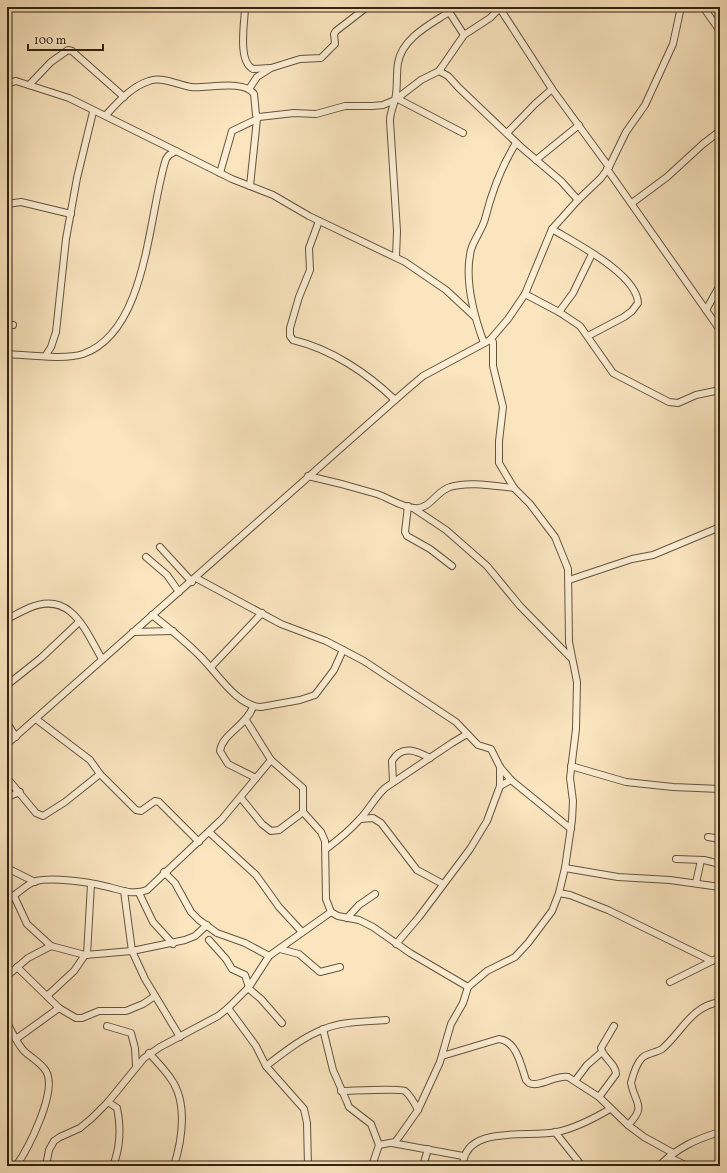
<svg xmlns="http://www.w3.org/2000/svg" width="727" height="1173" viewBox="0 0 727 1173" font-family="Vollkorn,serif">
<rect width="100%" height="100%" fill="#fae5bf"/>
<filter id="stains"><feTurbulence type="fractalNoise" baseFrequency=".005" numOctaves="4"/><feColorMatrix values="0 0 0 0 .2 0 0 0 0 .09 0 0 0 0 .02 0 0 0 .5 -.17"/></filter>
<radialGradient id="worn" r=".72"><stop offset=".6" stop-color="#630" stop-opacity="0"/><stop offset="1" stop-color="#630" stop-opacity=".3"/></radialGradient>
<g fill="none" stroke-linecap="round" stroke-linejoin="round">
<defs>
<g id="minor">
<path d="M245,7C245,21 237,61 253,69L270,68"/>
<path d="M446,7L464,35"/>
<path d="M499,7L552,89L609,167"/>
<path d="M703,7L720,31"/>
<path d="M439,71L448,76L459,88L521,147L561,181L578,200"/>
<path d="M29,85L51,62L68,50L72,51L124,97"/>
<path d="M7,86L12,82L16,81L69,98L176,151"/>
<path d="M249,89L257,77L271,68L300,59L321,58L335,44L334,34L336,31L367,7"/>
<path d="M398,99L463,133"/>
<path d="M106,115C117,103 132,86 149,81C162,76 178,85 191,87C206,89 244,79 254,94L256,115L259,117L294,113L316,114L345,106H373L383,105L395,100L421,80L439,71L464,35L490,18L500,8"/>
<path d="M507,133L535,104L552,89"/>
<path d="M536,160L579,125"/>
<path d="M607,169L720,330"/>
<path d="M220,173L232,131L257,119V117"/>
<path d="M250,186L257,119"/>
<path d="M632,203L667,177L703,144L720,131"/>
<path d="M7,204L21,202L71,214"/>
<path d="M319,221L309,248L310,270L299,297L290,328V336L293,340C331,349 367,373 395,400"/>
<path d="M552,229C575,243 637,274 638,303L632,311L624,317L588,336"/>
<path d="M396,257L397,231L390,121C390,113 393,107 395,100C398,88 396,75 398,63C402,38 431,24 449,12"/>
<path d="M525,294L559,312L580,326L613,373L669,402L678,403L696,395L720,390"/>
<path d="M706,310L720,285"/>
<path d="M559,312L573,293L592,254"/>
<path d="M7,324L13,325"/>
<path d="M484,343C474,316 464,279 471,250C474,239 482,230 485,219C492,191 501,167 516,143"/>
<path d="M7,354C27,355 66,360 83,354C148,331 148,214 166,159L169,155L176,151L232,179L273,195L309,216L405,262L446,290L475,317"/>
<path d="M46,355L51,347L56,332L66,239L77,178L93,112"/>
<path d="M308,476C331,481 354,487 377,494C389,498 401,507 414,508C430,510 436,491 450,487C469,481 494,486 514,488"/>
<path d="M408,506L405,532L407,536L430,549L452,566"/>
<path d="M413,508L446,530L487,566L520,606L571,658"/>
<path d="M160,547L192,582"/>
<path d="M146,557L167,575L179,592"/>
<path d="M196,578L281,624L326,641L364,661L456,722L478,745L491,749L500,767L511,780L571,829"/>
<path d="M569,580L632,559L653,555L720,527"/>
<path d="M152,615C169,628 185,641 199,655C216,671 236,706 261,707L300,700L315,695L334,670L343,650"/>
<path d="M7,619C15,615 22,611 29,608C71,590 85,630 102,659"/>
<path d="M133,632L173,631"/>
<path d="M211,667L262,613"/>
<path d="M7,685L41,658L79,622"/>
<path d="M253,707C246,726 222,734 220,751L228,764L256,778"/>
<path d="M36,719L90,760L100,774L136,810L141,811L155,801L159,802L199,842"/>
<path d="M246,720L271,760L303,788V812L321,832L325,841L326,899L331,912L338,916L359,920L373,927L410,953L468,987"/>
<path d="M7,723L16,737"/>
<path d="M7,744L403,393L423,376L490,340L508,319L525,294L552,229L578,200L601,178L609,167L626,132L645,105L673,44L681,7"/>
<path d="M571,766L626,782L673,787L720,789"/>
<path d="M500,767V786"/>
<path d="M7,778L36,813L43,816L65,802L100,774"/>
<path d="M393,782L392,761C402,744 417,751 430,758"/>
<path d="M7,797L20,792"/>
<path d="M241,798L262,824L271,831L279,830L303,812"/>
<path d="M360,819L373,818L381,823L417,870L443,884"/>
<path d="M209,832L256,875L279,907L302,932"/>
<path d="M708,837L720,839"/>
<path d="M326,849C338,840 349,831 359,820C369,810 375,797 385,788L452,743L467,734"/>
<path d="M676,859L704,860L720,864"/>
<path d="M7,868L35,882"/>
<path d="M565,868L618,877L670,880L720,887"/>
<path d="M164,872L175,883L191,912L199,920L217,933L245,943L269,956"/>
<path d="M696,883L701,860"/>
<path d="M124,891L132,951L145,979L180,1037"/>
<path d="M139,893L153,922L173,944"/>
<path d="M559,893L570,895L608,910L712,961"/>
<path d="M14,896L27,924L51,946"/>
<path d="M7,900C17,895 26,884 36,881C52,877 88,882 104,886C119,889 132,896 147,890L222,819L271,760"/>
<path d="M347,918L359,905L375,894"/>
<path d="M209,940L226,959L232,969L245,975L249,987"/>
<path d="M396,944L419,917L470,849L487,821L500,786L511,780"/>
<path d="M280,949L299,954L320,972L340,967"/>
<path d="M87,955L91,884"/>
<path d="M17,967L59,1008L76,1018H82L99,1011H126L143,1004L155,996"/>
<path d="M7,976L28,958L51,946L85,955L132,951L185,940L195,936L207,925"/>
<path d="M670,982L720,957"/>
<path d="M248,988L261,999L282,1023"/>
<path d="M47,996L74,971L85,955"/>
<path d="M228,1008L256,1046L266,1066L304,1109L307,1123L308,1166"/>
<path d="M7,1023C13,1033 17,1044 25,1052C32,1058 41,1063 46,1071C58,1091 28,1149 16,1166"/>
<path d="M107,1026L131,1033L135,1048L136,1066"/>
<path d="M323,1029L333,1070L347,1102L349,1107L371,1124L379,1145"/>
<path d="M16,1039L59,1008"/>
<path d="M149,1053C157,1062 165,1070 171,1079C188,1103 182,1140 174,1166"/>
<path d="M442,1056L499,1039C517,1041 521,1066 526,1080L529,1083C539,1088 555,1075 568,1077L599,1097L628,1125L644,1137L673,1153"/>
<path d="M266,1066C283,1053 303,1037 324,1029C343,1021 365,1022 386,1020"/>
<path d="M575,1081L587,1065L602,1052"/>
<path d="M341,1091C351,1091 400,1088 405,1091C411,1096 415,1104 418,1110"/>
<path d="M599,1097L616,1074C616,1064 603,1058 601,1048L614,1026"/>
<path d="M108,1102L117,1108C121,1127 120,1148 113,1166"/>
<path d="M628,1125C647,1106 635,1104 631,1083C633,1075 636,1064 642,1058C647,1053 656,1053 662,1049C682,1032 691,1006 720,1002"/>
<path d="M555,1132L582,1166"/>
<path d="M392,1143L463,1156"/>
<path d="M669,1157L687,1166"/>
<path d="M46,1166L49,1150L54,1141L60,1137L80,1128L92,1118L108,1102L144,1058L160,1047L218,1016L228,1008L249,987L269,956L331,912"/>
<path d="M372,1166L379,1145L395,1142L399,1137L418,1110L440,1062L451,1024L463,1003L468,987L487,971L515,957L528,943L552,911L559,893L565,868L572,820L573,801L570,778L576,729L577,682L569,642L568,569L555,537L530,504L514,488L499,463V441L503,407L493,366V342L490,340"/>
<path d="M423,1166L428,1149"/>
<path d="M463,1166C464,1124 528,1138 557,1132C576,1128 593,1119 610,1109"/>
<path d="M659,1166C677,1148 696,1139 720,1132"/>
</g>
</defs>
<use href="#minor" stroke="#65543c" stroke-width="8"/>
<use href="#minor" stroke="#fceed5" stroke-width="6"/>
</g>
<rect width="727" height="1173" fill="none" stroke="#fae5bf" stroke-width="24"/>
<rect x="8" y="8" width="711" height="1157" fill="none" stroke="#332310" stroke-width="2"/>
<rect x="12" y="12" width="703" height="1149" fill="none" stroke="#332310"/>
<path d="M28 44v6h75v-6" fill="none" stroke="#332310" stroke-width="2"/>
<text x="34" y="44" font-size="12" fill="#332310" stroke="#fceed5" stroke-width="3" paint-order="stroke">100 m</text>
<rect width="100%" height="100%" filter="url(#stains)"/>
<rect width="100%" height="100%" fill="url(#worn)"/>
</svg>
